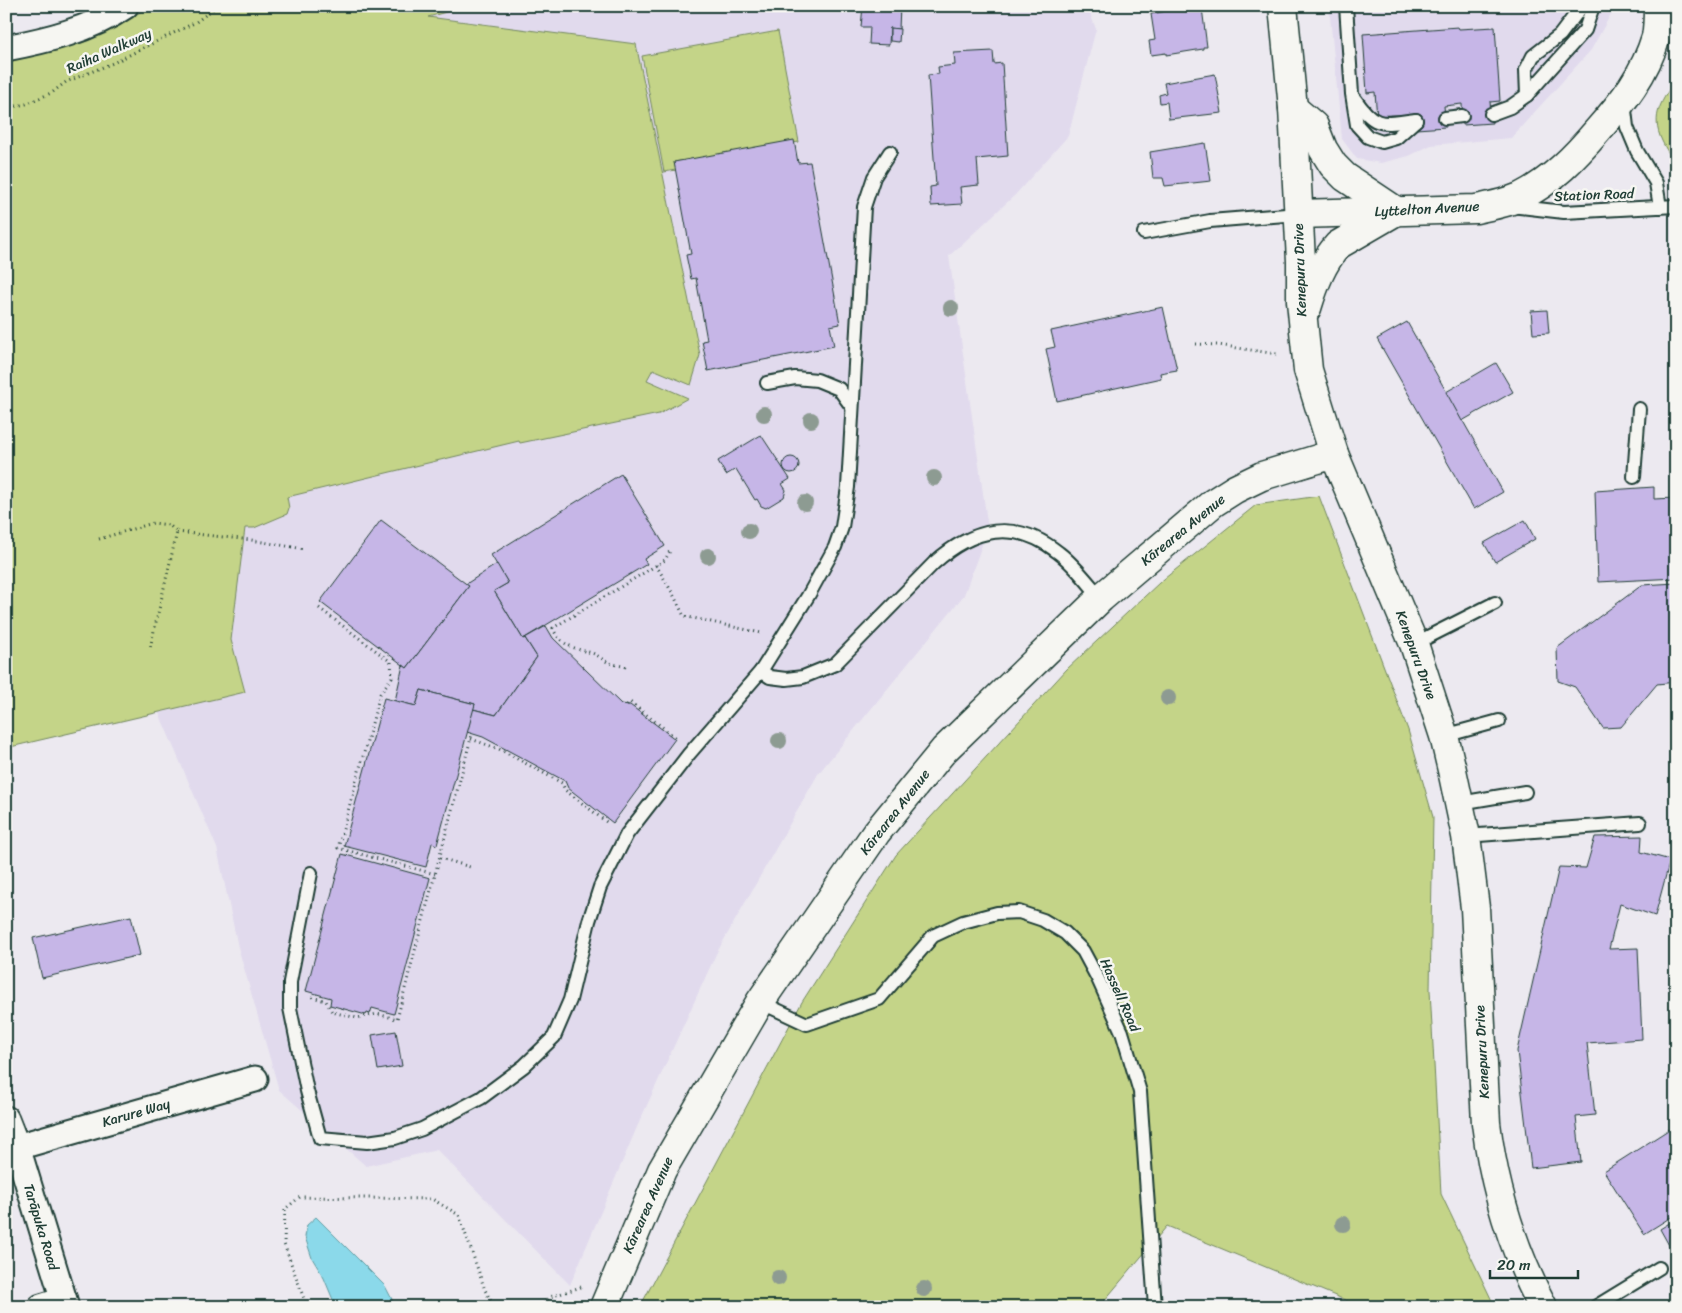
<svg xmlns="http://www.w3.org/2000/svg" width="1682" height="1313" viewBox="0 0 1682 1313" font-family="Sriracha,sans-serif">
<rect width="100%" height="100%" fill="#ece9f0"/>
<filter id="ink" filterUnits="userSpaceOnUse"><feTurbulence type="fractalNoise" baseFrequency=".02" numOctaves="2"/><feDisplacementMap in="SourceGraphic" scale="10" xChannelSelector="R" yChannelSelector="G"/><feConvolveMatrix kernelMatrix="1 2 1 2 8 2 1 2 1" color-interpolation-filters="sRGB"/></filter>
<g filter="url(#ink)">
<g fill="#e1daed">
<path d="M468,6H1087L1096,29L1068,136L1015,195L949,256L988,528L964,595L818,774L716,954L637,1127L570,1285L437,1150L366,1166L279,1090L238,947L217,848L159,713L6,748V140Z"/>
<path d="M1329,6H1612V12L1591,50L1511,138L1431,145L1409,156L1381,163L1357,159L1342,139Z"/>
</g>
<g fill="#c4d488" stroke="#72885e">
<path d="M150,6H468L428,17L636,44L700,355L691,385L653,369L647,380L688,398L659,414L520,443L519,441L287,497L289,508L287,514L254,528H245L231,640L245,692L6,748V59L82,43L124,22Z"/>
<path d="M778,31L799,142L674,162L676,170L664,172L642,56Z"/>
<path d="M1676,79V161C1669,155 1666,149 1662,141C1650,115 1662,101 1676,79Z"/>
<path d="M1319,496L1408,730L1433,817L1430,990L1441,1194L1495,1307H1362L1167,1226L1099,1307H640L802,1002L896,855L1067,669L1159,583L1256,505Z"/>
</g>
<path fill="#8bd9ea" stroke="#609ba1" d="M316,1217L385,1286L396,1307H336L324,1278L312,1258L305,1237L307,1225Z"/>
<g fill="#c6b6e7" stroke="#1f3d34">
<path d="M863,6H900L899,29L890,28L889,45L869,44L870,27H861Z"/>
<path d="M1193,6H1196L1197,9L1202,8L1207,47H1203V49L1166,55V53L1151,55L1149,41L1155,40L1151,14Z"/>
<path d="M1458,27L1459,29L1495,27L1500,101L1490,102L1492,123L1463,125L1462,104L1444,106L1446,127L1416,129V115L1377,118L1375,92L1367,93L1363,34Z"/>
<path d="M890,28L900,29L899,42L890,41Z"/>
<path d="M993,51L994,64L1002,63L1008,156L977,159L979,185L960,187L962,204L931,206L930,187L936,186L928,75L939,74L938,67L955,65L954,53Z"/>
<path d="M1215,74L1222,113L1169,119L1167,102L1160,103L1159,95L1166,93L1164,83Z"/>
<path d="M794,140L798,163L810,162L840,324L830,326L834,346L708,371L702,341L707,340L696,278L691,279L686,255L691,254L674,162Z"/>
<path d="M1205,143L1211,181L1165,186L1163,178H1153L1150,152Z"/>
<path d="M1163,307L1177,370L1160,373L1161,378L1057,401L1046,349L1055,347L1051,331Z"/>
<path d="M1547,310L1549,333L1533,334L1531,311Z"/>
<path d="M1407,322L1503,492L1474,509L1377,339Z"/>
<path d="M1496,363L1513,392L1462,421L1446,392Z"/>
<path d="M761,435L790,479L782,484L786,490L784,497L766,508L761,506L757,499L755,500L736,469L726,475L718,461Z"/>
<circle cx="791" cy="465" r="8"/>
<path d="M621,474L665,546L644,559L647,564L523,639L494,591L508,583L491,555Z"/>
<path d="M1654,487V499L1676,498V578L1598,582L1595,491Z"/>
<path d="M381,520L469,586L407,668L320,602Z"/>
<path d="M1525,520L1535,539L1495,562L1484,543Z"/>
<path d="M497,564L508,583L494,591L523,639L525,638L537,657L496,715L473,709L475,704L421,690L416,706L395,701L403,665L407,668L469,586L466,584Z"/>
<path d="M1676,583V682L1657,684L1621,727L1603,728L1575,687L1558,681L1557,648L1642,585Z"/>
<path d="M546,626L553,638L621,704L630,705L675,739L613,823L568,788L565,781L483,737L467,732L473,709L496,715L537,657L525,638Z"/>
<path d="M421,690L475,704L437,845L432,843L426,867L344,846L384,698L416,706Z"/>
<path d="M1642,836L1641,852L1670,860L1655,916L1620,904L1609,949L1638,948L1642,1039L1587,1043L1595,1115L1576,1117L1581,1162L1531,1168L1517,1051L1559,867L1586,868L1595,837Z"/>
<path d="M342,854L430,878L394,1014L372,1008L370,1014L367,1013L366,1015L330,1005L331,998L306,991Z"/>
<path d="M131,916L140,955L42,978L33,938Z"/>
<path d="M396,1031L402,1066L378,1070L372,1035Z"/>
<path d="M1676,1125V1214L1644,1234L1604,1171Z"/>
<path d="M1676,1219V1258L1660,1229Z"/>
</g>
<g fill="none" stroke-linecap="round" stroke-linejoin="round">
<defs>
<g id="service">
<path d="M1346,6L1352,94L1357,125L1368,137L1382,142L1396,138L1416,120"/>
<path d="M1527,95L1526,70L1533,56L1560,35L1582,6"/>
<path d="M1355,99C1375,129 1383,124 1416,120"/>
<path d="M1624,102L1627,127L1637,151L1656,183L1660,207"/>
<path d="M1491,114L1510,107L1527,95L1585,30L1593,6"/>
<path d="M1445,118L1462,116"/>
<path d="M1511,206L1564,212L1676,206"/>
<path d="M1144,233L1210,221L1298,214"/>
<path d="M767,383L795,378L817,380L839,389L852,407"/>
<path d="M1634,477L1639,409"/>
<path d="M1414,644L1495,603"/>
<path d="M761,671L808,596L835,547L842,527L848,487L864,207L874,177L890,152"/>
<path d="M1444,736L1499,721"/>
<path d="M1460,803L1525,792"/>
<path d="M1466,836L1640,823"/>
<path d="M311,873L290,982V1008L307,1091L320,1138L367,1142L395,1138L422,1129L481,1098L524,1066L554,1037L570,1000L589,921L600,887L627,834L689,754L761,671L770,677L786,679L803,677L835,664L934,563C973,528 1015,518 1059,553C1075,565 1088,583 1101,598"/>
<path d="M760,1002L807,1024L879,999L933,936L963,922L997,913L1019,912L1043,920L1065,933L1083,951L1098,979L1122,1032L1140,1092L1155,1307"/>
<path d="M1595,1307L1659,1268"/>
</g>
<g id="minor">
<path d="M6,48C47,40 90,30 125,6"/>
<path d="M6,1119L17,1147L66,1307"/>
<path d="M17,1147L255,1079"/>
<path d="M41,1307L64,1300"/>
</g>
<path id="tertiary" d="M604,1307L662,1170L760,1002L876,833L944,750L1101,598L1213,503L1235,489L1262,476L1334,454"/>
<g id="secondary">
<path d="M1283,6L1293,108L1301,261V301L1308,370L1334,454L1414,644L1444,736L1452,770L1466,836L1475,908L1486,1123C1494,1189 1512,1248 1543,1307"/>
<path d="M1293,108L1314,126L1323,149L1333,165L1345,177L1396,211"/>
<path d="M1298,214L1476,209C1491,206 1506,203 1520,197C1552,181 1575,157 1598,130C1623,102 1645,74 1656,37C1658,27 1658,16 1658,6"/>
<path d="M1307,308C1314,285 1322,263 1338,245L1393,213"/>
</g>
</defs>
<use href="#service" stroke="#1f3d34" stroke-width="16"/>
<use href="#minor" stroke="#1f3d34" stroke-width="29"/>
<use href="#tertiary" stroke="#1f3d34" stroke-width="31"/>
<use href="#secondary" stroke="#1f3d34" stroke-width="31"/>
<g stroke="#1f3d34" stroke-width="3" stroke-dasharray="1 4" stroke-linecap="butt">
<path d="M6,108L26,104L53,92L66,82L113,63L196,22L217,6"/>
<path d="M1196,344L1218,345L1277,354"/>
<path d="M177,532L251,540L304,549"/>
<path d="M99,539L153,523L169,525L177,532L150,648"/>
<path d="M656,565L673,594L684,616L761,633"/>
<path d="M319,608L391,662L392,677L380,694L338,848L435,874"/>
<path d="M626,667C620,665 615,665 610,663C604,661 598,655 592,653C576,649 559,645 553,628L665,560L671,549"/>
<path d="M627,705L630,702L675,737"/>
<path d="M471,739L499,749L562,783L565,790L609,824"/>
<path d="M440,858L470,867"/>
<path d="M312,997L326,1001L332,1012L357,1018L377,1014L397,1019L472,734"/>
<path d="M307,1307L284,1244L285,1209L300,1197L432,1199L459,1215L485,1290L494,1307"/>
<path d="M541,1307L550,1297L581,1287"/>
</g>
<use href="#service" stroke="#f6f6f2" stroke-width="12"/>
<use href="#minor" stroke="#f6f6f2" stroke-width="25"/>
<use href="#tertiary" stroke="#f6f6f2" stroke-width="28"/>
<use href="#secondary" stroke="#f6f6f2" stroke-width="28"/>
</g>
<g fill="#8d9b92">
<circle cx="951" cy="308" r="8"/>
<circle cx="764" cy="414" r="8"/>
<circle cx="811" cy="420" r="8"/>
<circle cx="934" cy="478" r="8"/>
<circle cx="805" cy="503" r="8"/>
<circle cx="749" cy="531" r="8"/>
<circle cx="708" cy="556" r="8"/>
<circle cx="1168" cy="698" r="8"/>
<circle cx="779" cy="741" r="8"/>
<circle cx="1343" cy="1224" r="8"/>
<circle cx="778" cy="1278" r="8"/>
<circle cx="924" cy="1289" r="8"/>
</g>
</g>
<g text-anchor="middle" dominant-baseline="central" stroke-width="5" stroke-linejoin="round" paint-order="stroke">
<g font-size="14" fill="#1f3d34" stroke="#f6f6f2">
<text transform="translate(109 51) rotate(-24)">Raiha Walkway</text>
<text transform="translate(1594 195) rotate(-2)">Station Road</text>
<text transform="translate(1427 209) rotate(-3)">Lyttelton Avenue</text>
<text transform="translate(1300 270) rotate(-92)">Kenepuru Drive</text>
<text transform="translate(1183 530) rotate(-39)">Kārearea Avenue</text>
<text transform="translate(1416 655) rotate(70)">Kenepuru Drive</text>
<text transform="translate(895 812) rotate(-52)">Kārearea Avenue</text>
<text transform="translate(1120 995) rotate(66)">Hassell Road</text>
<text transform="translate(1482 1052) rotate(-93)">Kenepuru Drive</text>
<text transform="translate(136 1113) rotate(-16)">Karure Way</text>
<text transform="translate(648 1205) rotate(-66)">Kārearea Avenue</text>
<text transform="translate(41 1227) rotate(73)">Tarāpuka Road</text>
</g>
</g>
<rect width="1682" height="1313" fill="none" stroke="#f6f6f2" stroke-width="25"/>
<rect x="12" y="12" width="1657" height="1288" fill="none" stroke="#1f3d34" stroke-width="2" filter="url(#ink)"/>
<path d="M1490 1270v8h88v-8" fill="none" stroke="#1f3d34" stroke-width="2.5"/>
<text x="1497" y="1270" font-size="15" fill="#1f3d34" stroke="#f6f6f2" stroke-width="4" paint-order="stroke">20 m</text>
</svg>
